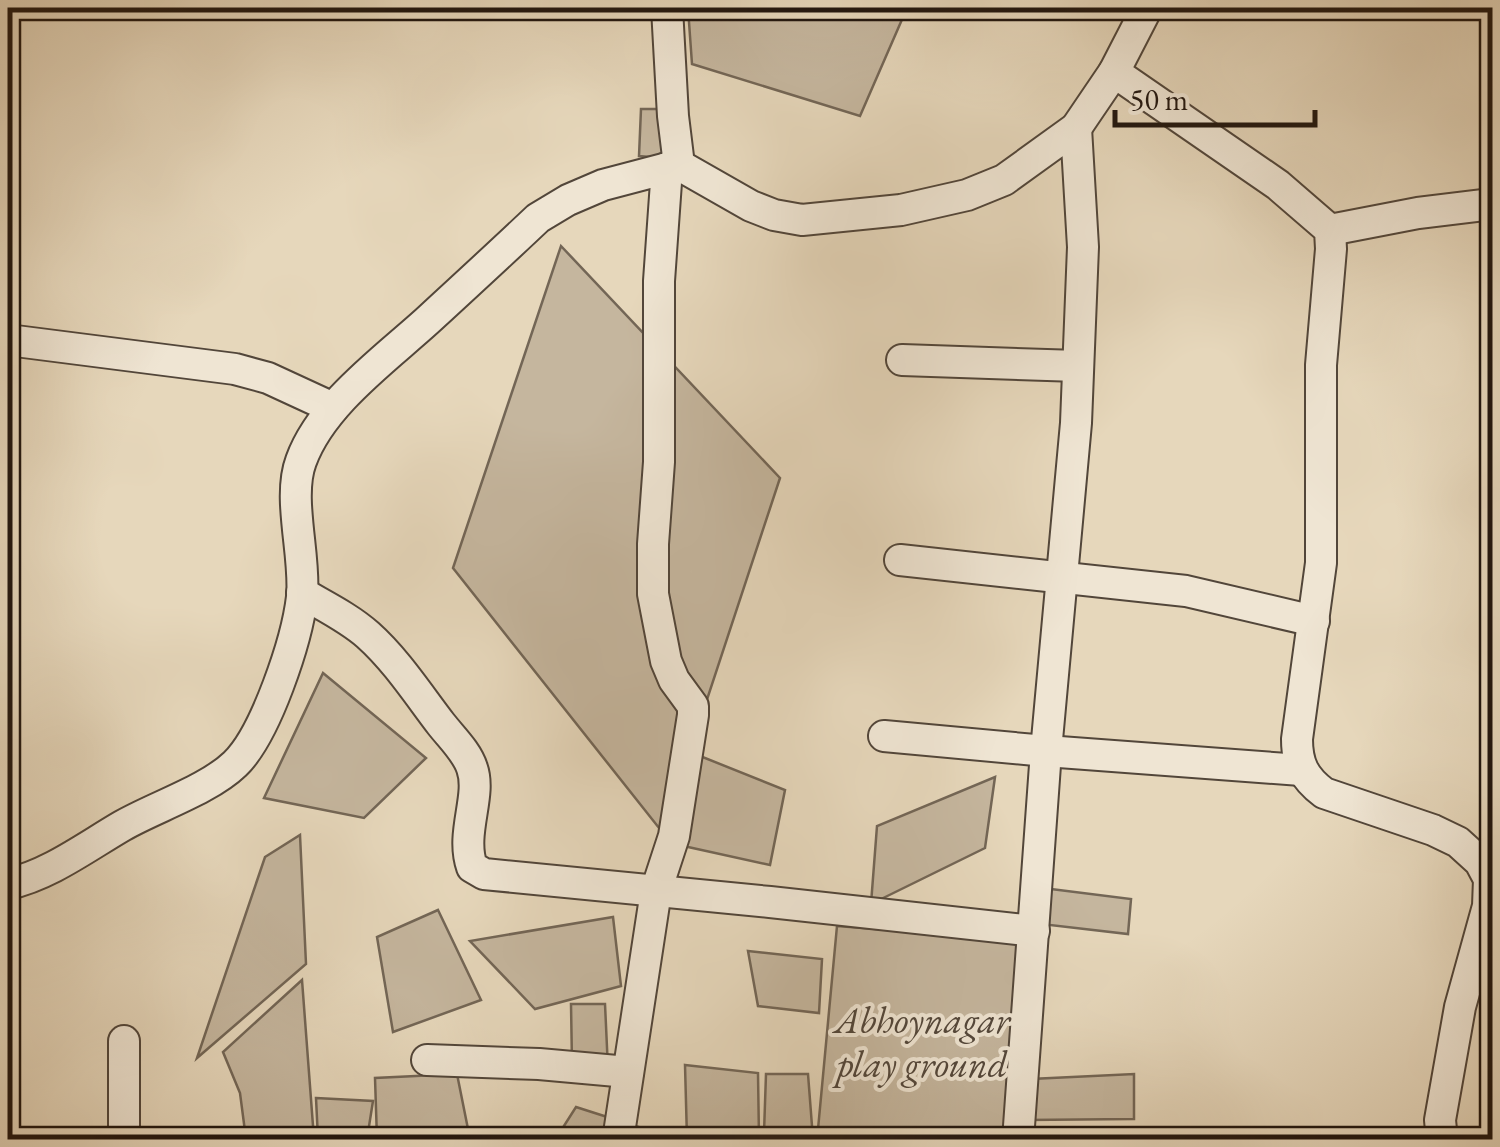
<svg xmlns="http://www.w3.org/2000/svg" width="1500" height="1147" viewBox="0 0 1500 1147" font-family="'EB Garamond',serif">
<rect width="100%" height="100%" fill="#e6d7bb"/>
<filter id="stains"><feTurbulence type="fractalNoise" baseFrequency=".002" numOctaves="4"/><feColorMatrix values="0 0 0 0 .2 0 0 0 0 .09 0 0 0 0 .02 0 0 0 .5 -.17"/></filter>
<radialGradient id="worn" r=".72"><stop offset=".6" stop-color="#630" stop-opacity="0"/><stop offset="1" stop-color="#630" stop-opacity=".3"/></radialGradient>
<g fill="#c5b69e" stroke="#736656" stroke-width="2.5">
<path d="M688,8H907L860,116L692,64Z"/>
<path d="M641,109H670L673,159L639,156Z"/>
<path d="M561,246L780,478L663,833L453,568Z"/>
<path d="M323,673L426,758L364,818L264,798Z"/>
<path d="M695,754L785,790L770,865L679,845Z"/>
<path d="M995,777L985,848L871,904L877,826Z"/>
<path d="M300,835L306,964L197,1058L265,857Z"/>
<path d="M1043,888L1131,899L1128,934L1041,924Z"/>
<path d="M438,910L481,1000L393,1032L377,937Z"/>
<path d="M613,917L621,986L535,1009L470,941Z"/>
<path d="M837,926L1030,941L1006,1139L817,1140Z"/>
<path d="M748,951L822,959L819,1013L758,1006Z"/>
<path d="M302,980L314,1139H246L240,1093L223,1052Z"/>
<path d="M571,1004H605L608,1069L572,1064Z"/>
<path d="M685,1065L758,1073L759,1139H687Z"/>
<path d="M457,1074L470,1139H377L375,1078Z"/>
<path d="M766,1074H808L813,1139H778L764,1133Z"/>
<path d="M1134,1074V1119L1026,1120L1031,1079Z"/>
<path d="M316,1098L373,1101L367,1139H318Z"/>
<path d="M576,1107L676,1139L555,1140Z"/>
</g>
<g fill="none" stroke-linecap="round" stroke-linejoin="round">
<defs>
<g id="minor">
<path d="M667,8L673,116L679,165L751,206L774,215L802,220L901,210L967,195L1004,180L1076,128L1083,247L1076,423L1046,751L1018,1140"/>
<path d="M1114,72L1278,185L1330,230L1331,249L1321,365V563L1297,739C1297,764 1304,778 1324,793L1433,830L1458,842L1480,862L1489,879L1488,906L1460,1007L1440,1120L1442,1140"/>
<path d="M1076,128L1114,72L1147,8"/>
<path d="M1330,230L1418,213L1492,204"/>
<path d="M8,340L235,369L268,378L333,408"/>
<path d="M902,360L1078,366"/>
<path d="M900,560L1186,591L1314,621"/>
<path d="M302,593C324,606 349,618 368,635C396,660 418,694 441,724C452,738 467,752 472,768C482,796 460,833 472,867L484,874L770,902L1034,931"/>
<path d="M884,736L1046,751L1301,770"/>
<path d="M8,884C49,875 86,847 122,826C155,807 208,790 235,764C266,734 297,640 302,597C306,556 287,498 301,461C321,405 384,360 427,321C464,287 501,253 538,218L568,200L603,185L679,165"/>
<path d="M124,1041V1140"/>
<path d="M427,1060L539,1064L628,1072"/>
<path d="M618,1140L656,891L674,836L693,715V706L674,680L666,661L653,594V544L659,462V281L667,168"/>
</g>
</defs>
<use href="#minor" stroke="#52463a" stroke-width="34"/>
<use href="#minor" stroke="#efe5d3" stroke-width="30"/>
</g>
<g text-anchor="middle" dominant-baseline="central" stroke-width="8" stroke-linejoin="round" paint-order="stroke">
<g font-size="38" font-style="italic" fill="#52463a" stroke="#efe5d3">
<text x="922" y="1019">Abhoynagar<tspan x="922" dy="44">play ground</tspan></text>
</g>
</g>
<rect width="1500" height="1147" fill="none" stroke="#e6d7bb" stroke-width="40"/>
<rect x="10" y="10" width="1480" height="1127" fill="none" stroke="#21160f" stroke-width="5"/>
<rect x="20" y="20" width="1460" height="1107" fill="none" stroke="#21160f" stroke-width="2.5"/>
<path d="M1115 110v15h200v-15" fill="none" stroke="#21160f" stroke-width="5"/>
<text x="1130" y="110" font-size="30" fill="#21160f" stroke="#efe5d3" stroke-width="8" paint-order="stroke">50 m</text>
<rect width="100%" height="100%" filter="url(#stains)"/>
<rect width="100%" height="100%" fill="url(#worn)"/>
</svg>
